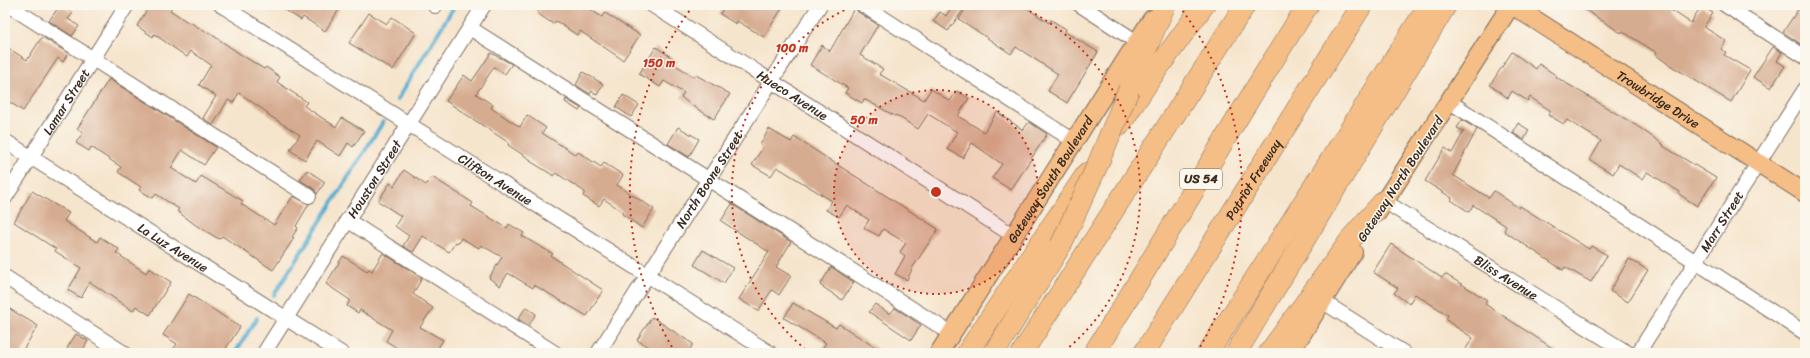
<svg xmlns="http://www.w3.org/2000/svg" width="1810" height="358" viewBox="0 0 1810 358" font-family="Sriracha,sans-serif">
<rect width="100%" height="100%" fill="#fbf7ec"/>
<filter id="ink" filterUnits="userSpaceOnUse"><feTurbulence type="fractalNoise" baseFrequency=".025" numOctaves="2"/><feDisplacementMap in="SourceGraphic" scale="8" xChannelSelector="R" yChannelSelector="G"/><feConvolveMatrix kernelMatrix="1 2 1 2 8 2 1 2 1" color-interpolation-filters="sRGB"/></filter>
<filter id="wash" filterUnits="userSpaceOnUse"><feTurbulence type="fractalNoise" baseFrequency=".012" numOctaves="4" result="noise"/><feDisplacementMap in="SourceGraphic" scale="16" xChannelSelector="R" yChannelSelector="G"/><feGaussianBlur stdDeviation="0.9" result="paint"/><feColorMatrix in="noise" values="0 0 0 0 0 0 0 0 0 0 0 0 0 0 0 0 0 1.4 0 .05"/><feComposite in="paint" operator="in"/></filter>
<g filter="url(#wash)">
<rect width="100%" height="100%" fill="#f6e5cd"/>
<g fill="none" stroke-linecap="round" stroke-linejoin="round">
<g stroke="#55add2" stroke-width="4">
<path d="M397,100L455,5"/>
<path d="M274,295L383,122"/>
<path d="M235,353L257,318"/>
</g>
</g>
<g id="blocks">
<g fill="#d6ac90">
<path d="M60,5L73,13L68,19L79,26L72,36L49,21Z"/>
<path d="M150,5H173L170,10L189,23L190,22L207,33L208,32L240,54L264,69L266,67L280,77L277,82L307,102L304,106L336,127L342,118L364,131L353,147L348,143L340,156L317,141L305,160L290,150L300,135L267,114L268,113L239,93L233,103L228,100L213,125L203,118L216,96L199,85L211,65L191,51L187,57L154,34L153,37L137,26Z"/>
<path d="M277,5H342L325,31L303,17L301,20Z"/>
<path d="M543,5H583L602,17L605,13L640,35L623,60L580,31L577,35L556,21L553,24L537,13Z"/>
<path d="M725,5H784L764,37L737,21L736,24L720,14Z"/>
<path d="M953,5L963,10L948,31L933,21L940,12L946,16Z"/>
<path d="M968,5H1022L1049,23L1051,20L1066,29L1065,32L1098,52L1067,103L1048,91L1058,74L1016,47L1011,54L959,19Z"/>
<path d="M1578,5H1675L1671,10L1691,23L1701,6L1713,13L1704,27L1726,41L1721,49L1726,52L1724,55L1750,70L1731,102L1668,64L1656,55L1657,53L1622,31L1621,33Z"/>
<path d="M1801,5H1805V47L1783,32Z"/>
<path d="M855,7L858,12L878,25L860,55L883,69L879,74L924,100L931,89L950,101L957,91L969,98L958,116L984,132L997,112L1023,130L1029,122L1047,134L1011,190L992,178L1002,164L972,143L963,158L947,149L957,132L928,114L918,129L896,115L895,116L864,99L862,103L845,93L848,88L810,65L822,45L830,51Z"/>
<path d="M369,13L387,24L392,17L416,33L393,70L349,43Z"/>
<path d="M42,37L68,53L63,62L58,58L23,111L5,99V46L27,60Z"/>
<path d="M656,47L677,61L674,64L694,77L696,75L730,94L714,119L691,105L681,97L684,93L664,81L660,87L639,74Z"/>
<path d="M1773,47L1782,52L1777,61L1785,66L1771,88L1753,77Z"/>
<path d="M1512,52L1536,69L1539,64L1557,76L1556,77L1637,126L1664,145L1663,146L1716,178L1697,206L1679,194L1680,192L1647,172L1642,179L1619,164L1613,174L1590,160L1601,141L1567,120L1564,124L1548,115L1551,111L1530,97L1528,101L1512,91L1508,98L1490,85Z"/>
<path d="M491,53L512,64L505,74L494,67L476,94L493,105L491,108L520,127L527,115L546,128L542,133L576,155L578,152L601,167L604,163L623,175L617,185L654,209L642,228L622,214L623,212L604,199L599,206L583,196L585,192L556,173L554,176L530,161L531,160L508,145L509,143L446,101L464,75L472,81Z"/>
<path d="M583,72L603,84L597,95L592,91L590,94L576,85Z"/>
<path d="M109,79L216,147L204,165L182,150L171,168L196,184L201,176L243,201L241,204L274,225L293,196L309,204L296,226L298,228L292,237L294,238L273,270L222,236L219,239L197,226L177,211L179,209L156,194L153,198L139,190L141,187L118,172L121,167L91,147L89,151L76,143L83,132L77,129Z"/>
<path d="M623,95L639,105L631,117L616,107Z"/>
<path d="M566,99L581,108L579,111L565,102Z"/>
<path d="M1462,120L1477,129L1453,175L1489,198L1494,191L1519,208L1520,206L1589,249L1591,246L1607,255L1591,282L1565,267L1563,270L1504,231L1506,226L1473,205L1469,212L1451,200L1452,198L1425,181L1445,148L1452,153L1464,131L1457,128Z"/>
<path d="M1518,123L1529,130L1524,140L1513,133Z"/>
<path d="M678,127L699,139L689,157L668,144Z"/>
<path d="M769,129L791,142L794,137L938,229L913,267L907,280L895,274L905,256L900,252L906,243L883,229L879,236L864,228L869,220L847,205L839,217L826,210L832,201L777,167L771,176L752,165L763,147L760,145Z"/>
<path d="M307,170L325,182L317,194L314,189L300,180Z"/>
<path d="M404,170L426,185L432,177L473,203L471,206L507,228L509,224L524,233L522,236L553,254L551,256L603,290L587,316L534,285L533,288L508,273L500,286L489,278L502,257L481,245L479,248L461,238L459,243L456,242L449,252L423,236L413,252L403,246L409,236L395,226L401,216L378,201L390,183L394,186Z"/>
<path d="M32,191L69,213L64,221L97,242L100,237L119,249L116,253L146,273L149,268L171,282L150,315L136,306L133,311L90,282L81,298L68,290L81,268L55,251L56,249L14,222Z"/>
<path d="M732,204L791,242L776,267L791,276L779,295L772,290L758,311L739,299L769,252L721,221Z"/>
<path d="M1391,244L1442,278L1445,274L1471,290L1487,300L1485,304L1560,353H1463L1473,338L1450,323L1446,319L1448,315L1415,294L1409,304L1394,293L1398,288L1373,272Z"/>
<path d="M703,250L733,268L724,283L694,265Z"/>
<path d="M383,253L422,278L413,294L433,308L420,327L443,340L435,353H405L386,341L392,330L360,310L358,313L347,306L350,300L326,284L343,256L367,271L369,269L372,271Z"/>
<path d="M1629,259L1648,270L1628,302L1610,291Z"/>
<path d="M831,267L854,282L842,300L820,285Z"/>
<path d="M189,294L240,327L223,353H170L177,344L163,335Z"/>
<path d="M793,303L836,328L839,324L884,353H819L826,343L784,318Z"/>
<path d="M875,304L890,314L895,308L921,325L911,340L869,312Z"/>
<path d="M5,306L38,326L21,353H5Z"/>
<path d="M526,307L536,314L528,326L518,319Z"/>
<path d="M652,317L693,344L688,353H659L637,340Z"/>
<path d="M76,334L88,341L81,353H75L67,348Z"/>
</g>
</g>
</g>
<g filter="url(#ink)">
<use href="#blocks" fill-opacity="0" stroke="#7c6b5b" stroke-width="1"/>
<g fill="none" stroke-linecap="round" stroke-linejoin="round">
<defs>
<g id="minor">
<path d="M8,5L309,196"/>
<path id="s1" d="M221,5L770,353"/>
<path d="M434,5L435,6"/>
<path id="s2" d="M652,5L1014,236"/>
<path d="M863,5L1074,141"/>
<path d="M1080,5L1137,42"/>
<path d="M1725,5L1805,57"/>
<path d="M470,28L952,334"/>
<path d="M1450,102L1805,333"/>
<path id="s3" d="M5,141L341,353"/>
<path id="s4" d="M5,198L127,5"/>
<path id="s5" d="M1384,201L1628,353"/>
<path d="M347,220L555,353"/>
<path d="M5,277L124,353"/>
<path d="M1322,301L1404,353"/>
<path id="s6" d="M264,353L484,5"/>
<path id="s7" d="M598,353L820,5"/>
<path id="s8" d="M1638,353L1805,89"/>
</g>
<g id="major">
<path id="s9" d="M1512,5L1805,193"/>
<path d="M1377,213L1511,5"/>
<path id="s10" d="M939,353L1152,19"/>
<path d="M1290,353L1353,252"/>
</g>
<g id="highway">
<path d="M1129,89L1165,5"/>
<path d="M1119,126L1155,72L1204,5"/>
<path d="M967,353L1087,173"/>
<path d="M994,353L1061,245"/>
<path d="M1022,353L1245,5"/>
<path d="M1094,353C1167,238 1234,120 1308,5"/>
<path id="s11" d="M1144,353L1362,5"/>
<path d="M1208,353L1429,5"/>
<path d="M1236,353L1446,5"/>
<path d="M1269,353L1354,235L1384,201"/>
</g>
</defs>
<use href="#minor" stroke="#7c6b5b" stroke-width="16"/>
<use href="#major" stroke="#7c6b5b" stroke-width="20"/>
<use href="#highway" stroke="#7c6b5b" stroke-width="22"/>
<use href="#minor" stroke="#fff" stroke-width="14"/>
<use href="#major" stroke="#f5be86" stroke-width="18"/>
<use href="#highway" stroke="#f5be86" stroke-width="21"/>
<defs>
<path id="highway-bridge" d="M1061,245L1097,166L1129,89"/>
</defs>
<use href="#highway-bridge" stroke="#7c6b5b" stroke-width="22" stroke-linecap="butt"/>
<use href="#highway-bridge" stroke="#f5be86" stroke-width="21"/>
</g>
</g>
<circle cx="936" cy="192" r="102" fill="#c8321e" fill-opacity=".12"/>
<g fill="none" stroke="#c8321e" stroke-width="2" stroke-dasharray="2 4">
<circle cx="936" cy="192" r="102"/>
<path d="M810 353A204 204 0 0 1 853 6M1019 6A204 204 0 0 1 1062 353"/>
<path d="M675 352A306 306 0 0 1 693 6M1179 6A306 306 0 0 1 1197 352"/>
</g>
<g text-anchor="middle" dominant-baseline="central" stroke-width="3" stroke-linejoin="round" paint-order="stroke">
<rect fill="#fbf7ec" stroke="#75685c" stroke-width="1" x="1180" y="169" width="42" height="20" rx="3"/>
<g font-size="12" font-weight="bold" fill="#3b2a1e">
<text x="1201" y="179">US 54</text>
</g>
<g font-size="13" fill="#3b2a1e" stroke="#fbf7ec">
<text stroke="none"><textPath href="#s2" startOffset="167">Hueco Avenue</textPath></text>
<text stroke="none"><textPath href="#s9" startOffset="174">Trowbridge Drive</textPath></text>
<text stroke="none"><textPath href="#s4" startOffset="114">Lamar Street</textPath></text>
<text stroke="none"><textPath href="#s6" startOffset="206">Houston Street</textPath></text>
<text stroke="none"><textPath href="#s1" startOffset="325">Clifton Avenue</textPath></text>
<text stroke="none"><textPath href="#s7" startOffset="206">North Boone Street</textPath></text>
<text stroke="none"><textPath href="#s10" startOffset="206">Gateway South Boulevard</textPath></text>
<text stroke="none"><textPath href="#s11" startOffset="205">Patriot Freeway</textPath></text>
<text transform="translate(1400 179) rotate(-57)">Gateway North Boulevard</text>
<text stroke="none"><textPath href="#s8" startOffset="156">Marr Street</textPath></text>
<text stroke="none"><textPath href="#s3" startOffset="199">La Luz Avenue</textPath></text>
<text stroke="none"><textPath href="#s5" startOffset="144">Bliss Avenue</textPath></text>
</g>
</g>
<circle cx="936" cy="192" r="6" fill="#c8321e" stroke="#fbf7ec" stroke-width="2"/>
<g font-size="12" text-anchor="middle" font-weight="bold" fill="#c8321e" stroke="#fbf7ec" stroke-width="3" stroke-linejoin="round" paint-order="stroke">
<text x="792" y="52">100 m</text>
<text x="659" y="67">150 m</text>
<text x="864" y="124">50 m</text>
</g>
<rect width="1810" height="358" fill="none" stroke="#fbf7ec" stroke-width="20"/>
</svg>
